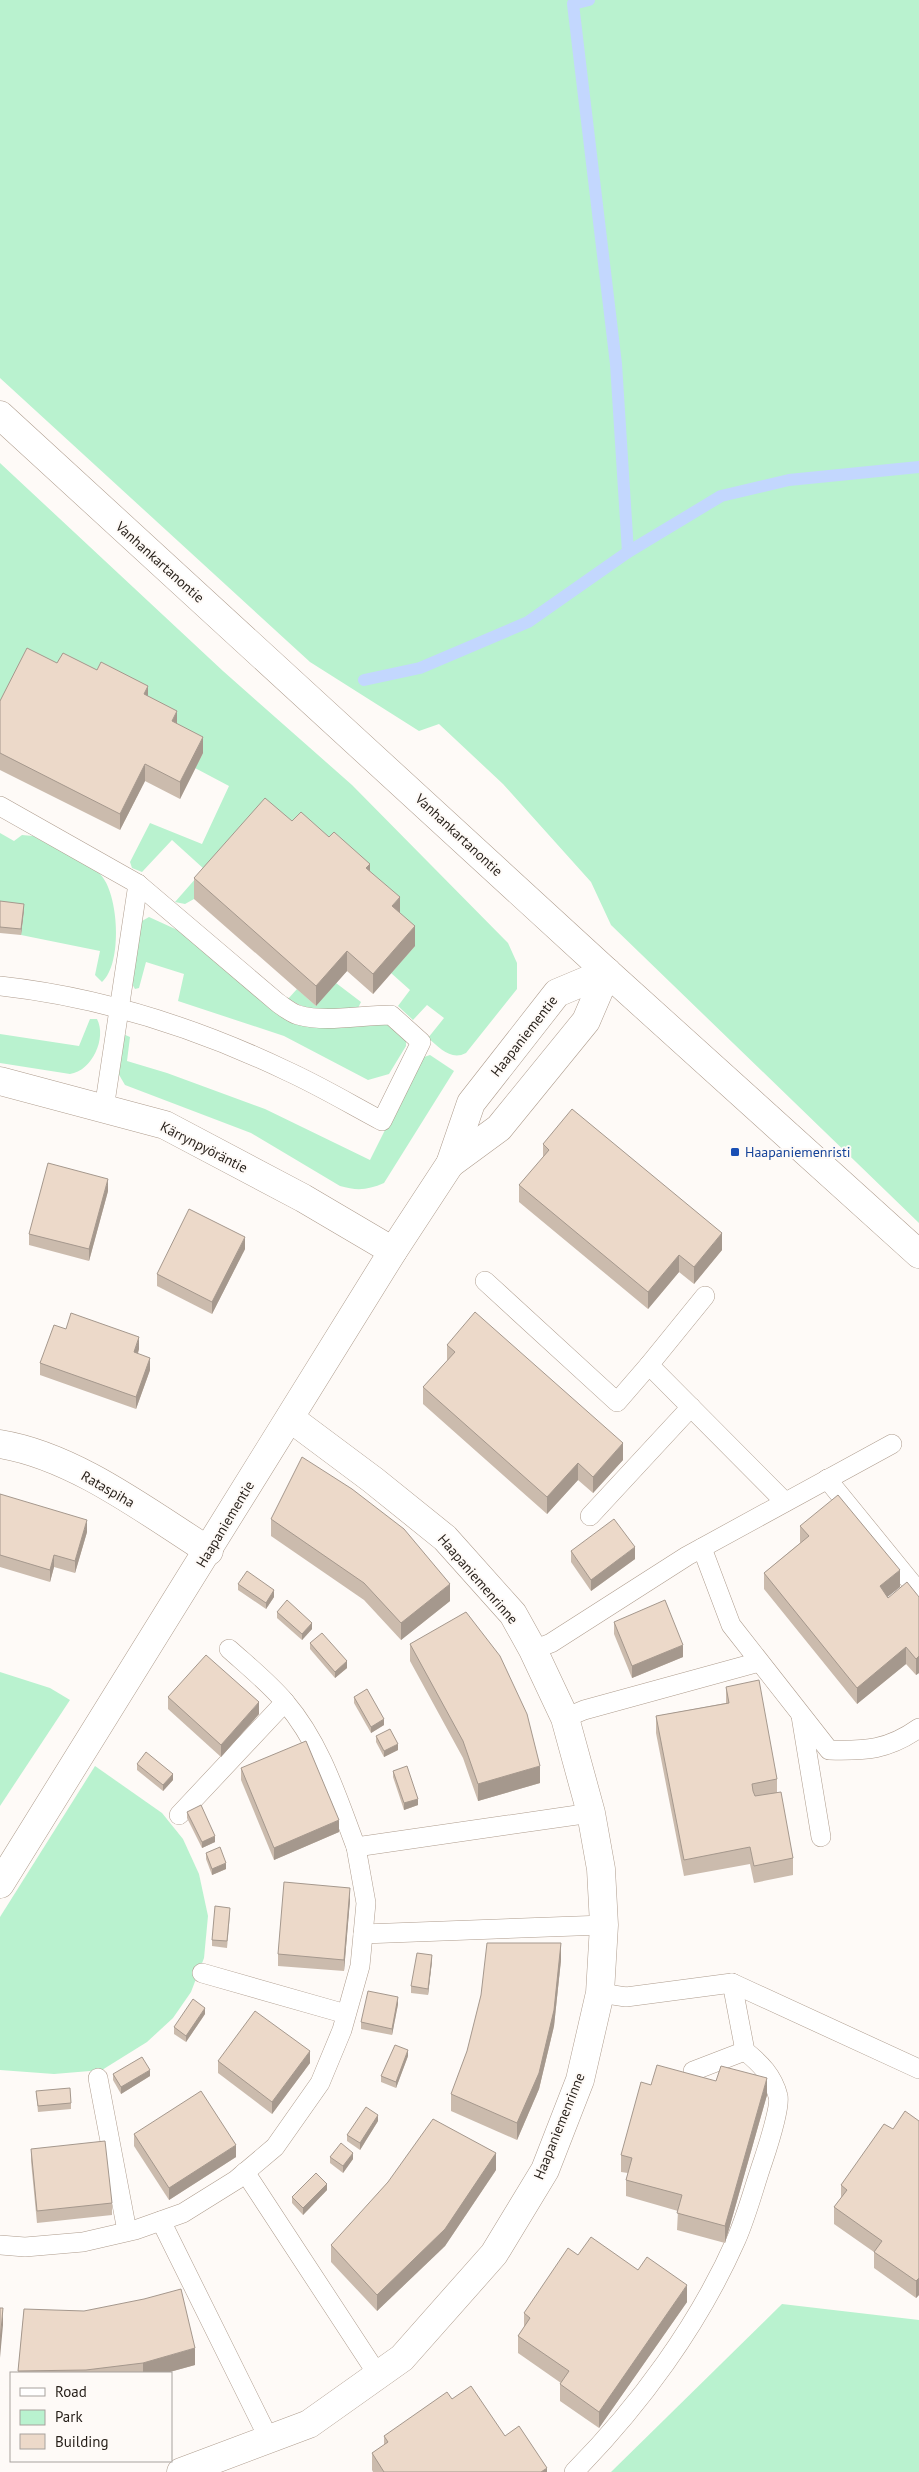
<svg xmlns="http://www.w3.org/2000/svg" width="919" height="2472" viewBox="0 0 919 2472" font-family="'PT Sans',sans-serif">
<rect width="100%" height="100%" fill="#fefaf7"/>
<g fill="#b9f2cf">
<path d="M0,0H919V1223L611,925L591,882L503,784L439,724L419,731L310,662L0,378Z"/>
<path d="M0,463L223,671L352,785L508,943L517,963V989L466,1053C451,1061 440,1048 428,1038L444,1018L427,1005L413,1020L398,1006L410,990L391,973L415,946L194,899L185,904L175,902L204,869L172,840L142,872L132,868L130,862L150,823L202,844L229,786L195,768L203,753L0,718Z"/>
<path d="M0,833L14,841L22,835L33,836C49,845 88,863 100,874C119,893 123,964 102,982L95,975L100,951L21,935L24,910L0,907Z"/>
<path d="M149,917L184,933L278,1010L386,1023L406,1040V1046L389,1074L368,1080L284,1036L178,1001L184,974L146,962L139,988L135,989L131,982L142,921Z"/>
<path d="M336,983L361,1002L358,1008C328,1012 315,1014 288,999L297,989L316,1006Z"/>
<path d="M90,1019H97C107,1038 92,1071 70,1074L0,1063V1034L79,1046Z"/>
<path d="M123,1034L130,1037L127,1061L167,1073L265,1109L370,1160L421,1058L430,1055L454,1071L384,1183C368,1190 357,1191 340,1186L251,1133L125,1085L118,1073Z"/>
<path d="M0,1672L50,1688L70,1700L0,1806Z"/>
<path d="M95,1766L162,1813L183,1839L199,1874L208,1916L204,1958L191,1992L173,2018L147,2042L102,2070L54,2074L0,2070V1917Z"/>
<path d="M782,2304L919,2320V2472H611Z"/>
</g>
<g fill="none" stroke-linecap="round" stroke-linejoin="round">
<g stroke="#c3d7fe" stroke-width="12">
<path d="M589,0L573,4L616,364L628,552"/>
<path d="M364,680L420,668L528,622L628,552L721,496L789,480L919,467"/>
</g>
<defs>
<g id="service">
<path d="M0,806L138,884L278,1003C284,1007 291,1013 298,1015C327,1023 360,1015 391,1015L421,1042L382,1121C350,1104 320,1086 287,1071C197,1028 100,997 0,986"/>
<path d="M104,1109L138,884"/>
<path d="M485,1281L617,1402L649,1365"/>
<path d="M705,1296L649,1365L785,1502"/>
<path d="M827,1479L919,1592"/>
<path d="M590,1516L691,1407"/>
<path d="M702,1548L731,1625L829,1750C866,1751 888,1750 919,1728"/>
<path d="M229,1649C248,1666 269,1683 285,1702C321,1744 337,1797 356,1847L591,1813"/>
<path d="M533,1650L551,1643L687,1556L892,1444"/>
<path d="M801,1716L821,1837"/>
<path d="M565,1718L584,1710L759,1662"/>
<path d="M179,1815L285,1702"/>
<path d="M363,1934L604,1925"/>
<path d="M202,1973L346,2014"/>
<path d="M600,1993L626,1997L732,1983L919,2069"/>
<path d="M693,2071L745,2051"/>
<path d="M98,2078L127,2231"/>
<path d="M245,2172L378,2375"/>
<path d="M161,2221L269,2439"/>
<path d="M0,2245L25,2247L83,2242L135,2230L183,2213L236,2180L275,2147L320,2083L342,2030L360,1966L366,1903L356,1847"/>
<path d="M574,2472C639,2406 698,2326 736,2240C747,2215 754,2187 763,2161C767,2149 781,2106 778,2096C773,2076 760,2063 745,2051L732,1983"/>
</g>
<g id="minor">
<path d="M0,1081L165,1125L303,1198L393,1251"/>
<path d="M450,1164L499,1128L586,1021L607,972"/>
<path d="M0,1444C74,1456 146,1511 209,1551"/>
<path d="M0,1884L393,1251L450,1164L471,1103L557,993L607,972"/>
<path d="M181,2472L309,2424L402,2358L494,2254L545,2170L580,2080L600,1993L604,1925L601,1869L591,1813L565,1718L533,1650L513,1614L445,1538L373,1480L290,1418"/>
</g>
<path id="tertiary" d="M0,415L607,972L919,1254"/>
</defs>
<use href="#service" stroke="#ae9c8d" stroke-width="20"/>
<use href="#minor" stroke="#ae9c8d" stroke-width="29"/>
<use href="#tertiary" stroke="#ae9c8d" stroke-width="29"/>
<use href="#service" stroke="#fff" stroke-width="19"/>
<use href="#minor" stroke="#fff" stroke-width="28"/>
<use href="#tertiary" stroke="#fff" stroke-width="28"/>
</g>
<g fill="#cbbbad">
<path d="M57,663L148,696L177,724L203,753L180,799L145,781L120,830L0,770V701Z"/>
<path d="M292,821L329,837L370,871L400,913L415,946L373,994L347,971L316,1006L194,899V878Z"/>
<path d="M0,901L24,910L21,935L0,933Z"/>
<path d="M543,1144L722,1250L694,1284L679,1272L648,1309L519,1202V1185L543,1158Z"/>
<path d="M108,1191L89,1261L29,1245V1234Z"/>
<path d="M245,1249L212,1314L157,1286V1274Z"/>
<path d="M66,1329L139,1349L138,1354L150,1370L136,1409L40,1375V1363Z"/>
<path d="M447,1345L623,1460L593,1493L578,1480L547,1514L423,1404V1387L447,1361Z"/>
<path d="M0,1494L87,1532L75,1573L54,1567L50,1582L0,1567Z"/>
<path d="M271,1519L450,1601L401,1640L364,1600L271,1536Z"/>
<path d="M800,1526L900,1587L887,1597L888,1598L919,1597V1673L916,1675L906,1664L857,1704L764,1589V1573L800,1543Z"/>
<path d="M571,1551L635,1559L591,1591L571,1562Z"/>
<path d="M238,1584L274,1597L266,1609L238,1590Z"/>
<path d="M277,1612L312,1629L302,1640L277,1618Z"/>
<path d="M614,1622L683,1657L632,1678L614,1634Z"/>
<path d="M310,1643L347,1668L335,1678L310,1649Z"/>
<path d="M410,1644L540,1783L478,1801L463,1758L410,1661Z"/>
<path d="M726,1687L777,1779V1792L793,1858V1875L754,1883L750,1864L684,1876L656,1733V1716L726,1703Z"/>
<path d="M168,1697L259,1714L221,1757L168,1709Z"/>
<path d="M354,1697L384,1725L371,1733L354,1703Z"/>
<path d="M376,1736L398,1750L384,1757L376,1742Z"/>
<path d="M137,1764L173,1780L163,1791L137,1770Z"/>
<path d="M241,1768L339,1832L274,1860L241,1780Z"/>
<path d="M393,1771L418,1805L404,1810L393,1777Z"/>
<path d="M187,1812L215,1842L202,1848L187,1818Z"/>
<path d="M206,1853L226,1869L212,1875L206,1859Z"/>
<path d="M350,1900L344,1971L278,1966V1954Z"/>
<path d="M230,1914L227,1948L212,1946V1940Z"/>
<path d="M561,1960L554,2026L539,2089L517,2140L451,2111V2094Z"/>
<path d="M432,1961L428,1995L411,1993V1986Z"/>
<path d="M398,2004L392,2035L361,2029V2022Z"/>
<path d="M205,2014L186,2042L174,2034V2027Z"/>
<path d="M408,2056L396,2088L381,2082V2076Z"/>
<path d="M218,2061L310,2063L272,2114L218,2073Z"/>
<path d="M113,2074L150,2076L121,2094L113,2080Z"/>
<path d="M651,2085L767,2095L725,2243L677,2230L678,2211L626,2196V2180L628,2173L621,2172V2155Z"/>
<path d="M36,2091L71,2103V2109L38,2112Z"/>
<path d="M378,2121L360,2150L347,2141V2135Z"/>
<path d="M919,2121V2295L916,2298L874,2268V2252L834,2224V2207L841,2198V2185L893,2129Z"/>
<path d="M134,2134L236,2157L169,2200L134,2146Z"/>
<path d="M31,2149L112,2203V2215L37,2223L31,2161Z"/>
<path d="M330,2157L353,2159L343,2173L330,2163Z"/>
<path d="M496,2170L445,2246L377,2311L331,2262V2245Z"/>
<path d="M327,2190L303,2215L292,2203V2197Z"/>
<path d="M578,2255L638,2270L687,2302L599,2428L560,2401V2384L561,2383L518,2353V2336L524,2328V2313Z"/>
<path d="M24,2309L195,2365L166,2373H18Z"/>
<path d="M452,2399L505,2436L547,2472H373L372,2470V2453L384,2445V2436Z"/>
</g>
<g fill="#a5988d">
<path d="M148,686V703L144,694Z"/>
<path d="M177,711V728L172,721Z"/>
<path d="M203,737V753L180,799V782Z"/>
<path d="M145,764V781L120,830V814Z"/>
<path d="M370,864V884L366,868Z"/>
<path d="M400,897V918L392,906Z"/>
<path d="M24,904V910L21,935V929Z"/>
<path d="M415,926V946L373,994V974Z"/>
<path d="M347,951V971L316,1006V986Z"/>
<path d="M108,1179V1191L89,1261V1249Z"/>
<path d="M722,1233V1250L694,1284V1267Z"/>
<path d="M245,1237V1249L212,1314V1302Z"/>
<path d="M679,1255V1272L648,1309V1292Z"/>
<path d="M139,1337V1349L134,1364V1352Z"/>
<path d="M150,1358V1370L136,1409V1397Z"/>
<path d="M623,1443V1460L593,1493V1477Z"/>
<path d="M578,1463V1480L547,1514V1497Z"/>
<path d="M87,1520V1532L75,1573V1561Z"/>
<path d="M635,1547V1559L591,1591V1580Z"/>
<path d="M54,1555V1567L50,1582V1570Z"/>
<path d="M900,1570V1587L880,1603V1586Z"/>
<path d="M450,1584V1601L401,1640V1623Z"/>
<path d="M274,1590V1597L266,1609V1603Z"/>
<path d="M312,1623V1629L302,1640V1634Z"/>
<path d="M683,1645V1657L632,1678V1666Z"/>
<path d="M906,1647V1664L857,1704V1688Z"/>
<path d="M919,1656V1673L916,1675V1659Z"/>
<path d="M347,1661V1668L335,1678V1672Z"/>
<path d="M259,1702V1714L221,1757V1745Z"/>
<path d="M384,1719V1725L371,1733V1727Z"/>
<path d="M398,1744V1750L384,1757V1751Z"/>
<path d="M540,1766V1783L478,1801V1784Z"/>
<path d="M173,1774V1780L163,1791V1785Z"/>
<path d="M418,1799V1805L404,1810V1803Z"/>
<path d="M339,1820V1832L274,1860V1848Z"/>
<path d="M215,1836V1842L202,1848V1842Z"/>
<path d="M226,1863V1869L212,1875V1869Z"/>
<path d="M350,1888V1900L344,1971V1960Z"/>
<path d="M561,1943V1960L554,2026L539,2089L517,2140V2123Z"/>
<path d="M432,1955V1961L428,1995V1989Z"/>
<path d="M398,1997V2004L392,2035V2029Z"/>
<path d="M205,2008V2014L186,2042V2036Z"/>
<path d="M408,2050V2056L396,2088V2082Z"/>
<path d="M310,2051V2063L272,2114V2102Z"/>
<path d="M150,2070V2076L121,2094V2087Z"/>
<path d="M767,2078V2095L725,2243V2226Z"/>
<path d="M378,2115V2121L360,2150V2143Z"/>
<path d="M236,2145V2157L169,2200V2188Z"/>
<path d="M353,2153V2159L343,2173V2166Z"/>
<path d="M496,2153V2170L445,2246L377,2311V2295Z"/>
<path d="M327,2184V2190L303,2215V2208Z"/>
<path d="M919,2278V2295L916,2298V2281Z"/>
<path d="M687,2285V2302L599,2428V2412Z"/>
<path d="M3,2308V2325L0,2358V2341Z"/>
<path d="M195,2348V2365L166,2373H143V2363Z"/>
<path d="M547,2468V2472H541Z"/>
</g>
<g fill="#ecd9c9" stroke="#a5988d">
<path d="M27,648L57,663L63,653L97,670L101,662L148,686L144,694L177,711L172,721L203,737L180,782L145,764L120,814L0,753V701Z"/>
<path d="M265,798L292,821L301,812L329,837L334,832L370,864L366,868L400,897L392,906L415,926L373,974L347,951L316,986L194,878Z"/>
<path d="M0,901L24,904L21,929L0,927Z"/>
<path d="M572,1109L722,1233L694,1267L679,1255L648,1292L519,1185L549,1150L543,1144Z"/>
<path d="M48,1163L108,1179L89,1249L29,1234Z"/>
<path d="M189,1209L245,1237L212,1302L157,1274Z"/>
<path d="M475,1312L623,1443L593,1477L578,1463L547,1497L423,1387L455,1352L447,1345Z"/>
<path d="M71,1313L139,1337L134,1352L150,1358L136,1397L40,1363L54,1325L66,1329Z"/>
<path d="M302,1457L352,1489L404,1529L450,1584L401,1623L364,1583L271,1519Z"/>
<path d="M0,1494L87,1520L75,1561L54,1555L50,1570L0,1555Z"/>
<path d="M838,1495L900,1570L880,1586L888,1598L907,1582L919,1597V1656L916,1659L906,1647L857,1688L764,1573L809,1536L800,1526Z"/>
<path d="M614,1519L635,1547L591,1580L571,1551Z"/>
<path d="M247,1571L274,1590L266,1603L238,1584Z"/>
<path d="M287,1600L312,1623L302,1634L277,1612Z"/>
<path d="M665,1600L683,1645L632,1666L614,1622Z"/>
<path d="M466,1612L500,1656L527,1714L540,1766L478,1784L463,1741L410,1644Z"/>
<path d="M322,1633L347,1661L335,1672L310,1643Z"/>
<path d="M206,1655L259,1702L221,1745L168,1697Z"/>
<path d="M759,1680L777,1779L752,1784L753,1791L755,1796L781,1792L793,1858L754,1866L750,1847L684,1860L656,1716L729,1703L726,1687Z"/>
<path d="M367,1689L384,1719L371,1727L354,1697Z"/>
<path d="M390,1729L398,1744L384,1751L376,1736Z"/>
<path d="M306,1741L339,1820L274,1848L241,1768Z"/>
<path d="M146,1752L173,1774L163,1785L137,1764Z"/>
<path d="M407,1766L418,1799L404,1803L393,1771Z"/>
<path d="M201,1805L215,1836L202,1842L187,1812Z"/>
<path d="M220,1847L226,1863L212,1869L206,1853Z"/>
<path d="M284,1882L350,1888L344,1960L278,1954Z"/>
<path d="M215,1906L230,1908L227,1941L212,1940Z"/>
<path d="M487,1943H561L554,2010L539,2073L517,2123L451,2094L467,2051L481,1995Z"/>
<path d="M417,1953L432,1955L428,1989L411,1986Z"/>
<path d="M368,1991L398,1997L392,2029L361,2022Z"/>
<path d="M193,1999L205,2008L186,2036L174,2027Z"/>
<path d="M255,2011L310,2051L272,2102L218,2061Z"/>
<path d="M395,2045L408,2050L396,2082L381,2076Z"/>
<path d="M142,2057L150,2070L121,2087L113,2074Z"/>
<path d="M657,2065L716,2081L721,2066L767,2078L725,2226L677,2213L682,2195L626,2180L632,2158L621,2155L641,2082L651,2085Z"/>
<path d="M70,2088L71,2103L38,2106L36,2091Z"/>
<path d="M201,2091L236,2145L169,2188L134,2134Z"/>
<path d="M366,2107L378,2115L360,2143L347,2135Z"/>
<path d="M905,2111L919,2121V2278L916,2281L874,2252L882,2241L834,2207L847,2190L841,2185L884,2124L893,2129Z"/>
<path d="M433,2119L496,2153L445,2229L377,2295L331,2245L388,2182Z"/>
<path d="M105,2141L112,2203L37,2211L31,2149Z"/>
<path d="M341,2143L353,2153L343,2166L330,2157Z"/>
<path d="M316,2173L327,2184L303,2208L292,2197Z"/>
<path d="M591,2237L638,2270L647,2257L687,2285L599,2412L560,2384L569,2371L518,2336L530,2318L524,2313L568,2248L578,2255Z"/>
<path d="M181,2289L195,2348L143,2363L86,2370L18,2371L24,2309L84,2311L144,2299Z"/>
<path d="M0,2308H3L0,2341Z"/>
<path d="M471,2386L505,2436L519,2426L547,2468L541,2472H384L372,2453L388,2442L384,2436L447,2392L452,2399Z"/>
</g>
<rect fill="#1a4fb4" stroke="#fefaf7" stroke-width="2" x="730" y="1147" width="10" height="10" rx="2.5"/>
<g text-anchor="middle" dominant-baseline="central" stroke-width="4" stroke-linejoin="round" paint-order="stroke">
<g font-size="14" fill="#251e18" stroke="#fefaf7">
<text transform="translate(160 562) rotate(42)">Vanhankartanontie</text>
<text transform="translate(459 835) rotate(43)">Vanhankartanontie</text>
<text transform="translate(524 1036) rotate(-52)">Haapaniementie</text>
<text transform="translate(204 1147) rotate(27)">Kärrynpyöräntie</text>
<text transform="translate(108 1489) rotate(30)">Rataspiha</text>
<text transform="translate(225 1524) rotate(-59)">Haapaniementie</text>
<text transform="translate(478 1579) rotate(49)">Haapaniemenrinne</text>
<text transform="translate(559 2126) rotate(-68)">Haapaniemenrinne</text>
</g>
<g font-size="14" fill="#164399" stroke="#fefaf7" text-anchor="start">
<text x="745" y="1152">Haapaniemenristi</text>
</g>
</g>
<rect x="10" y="2372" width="162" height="90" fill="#fefaf7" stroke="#a7a29e"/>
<rect x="20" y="2388" width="25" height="8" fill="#ffffff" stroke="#a7a29e"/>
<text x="55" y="2397" font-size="15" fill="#251e18">Road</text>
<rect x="20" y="2410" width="25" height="15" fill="#b9f2cf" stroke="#a7a29e"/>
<text x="55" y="2422" font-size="15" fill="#251e18">Park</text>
<rect x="20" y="2434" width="25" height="15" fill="#ecd9c9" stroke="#a7a29e"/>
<text x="55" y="2447" font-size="15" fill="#251e18">Building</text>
</svg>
